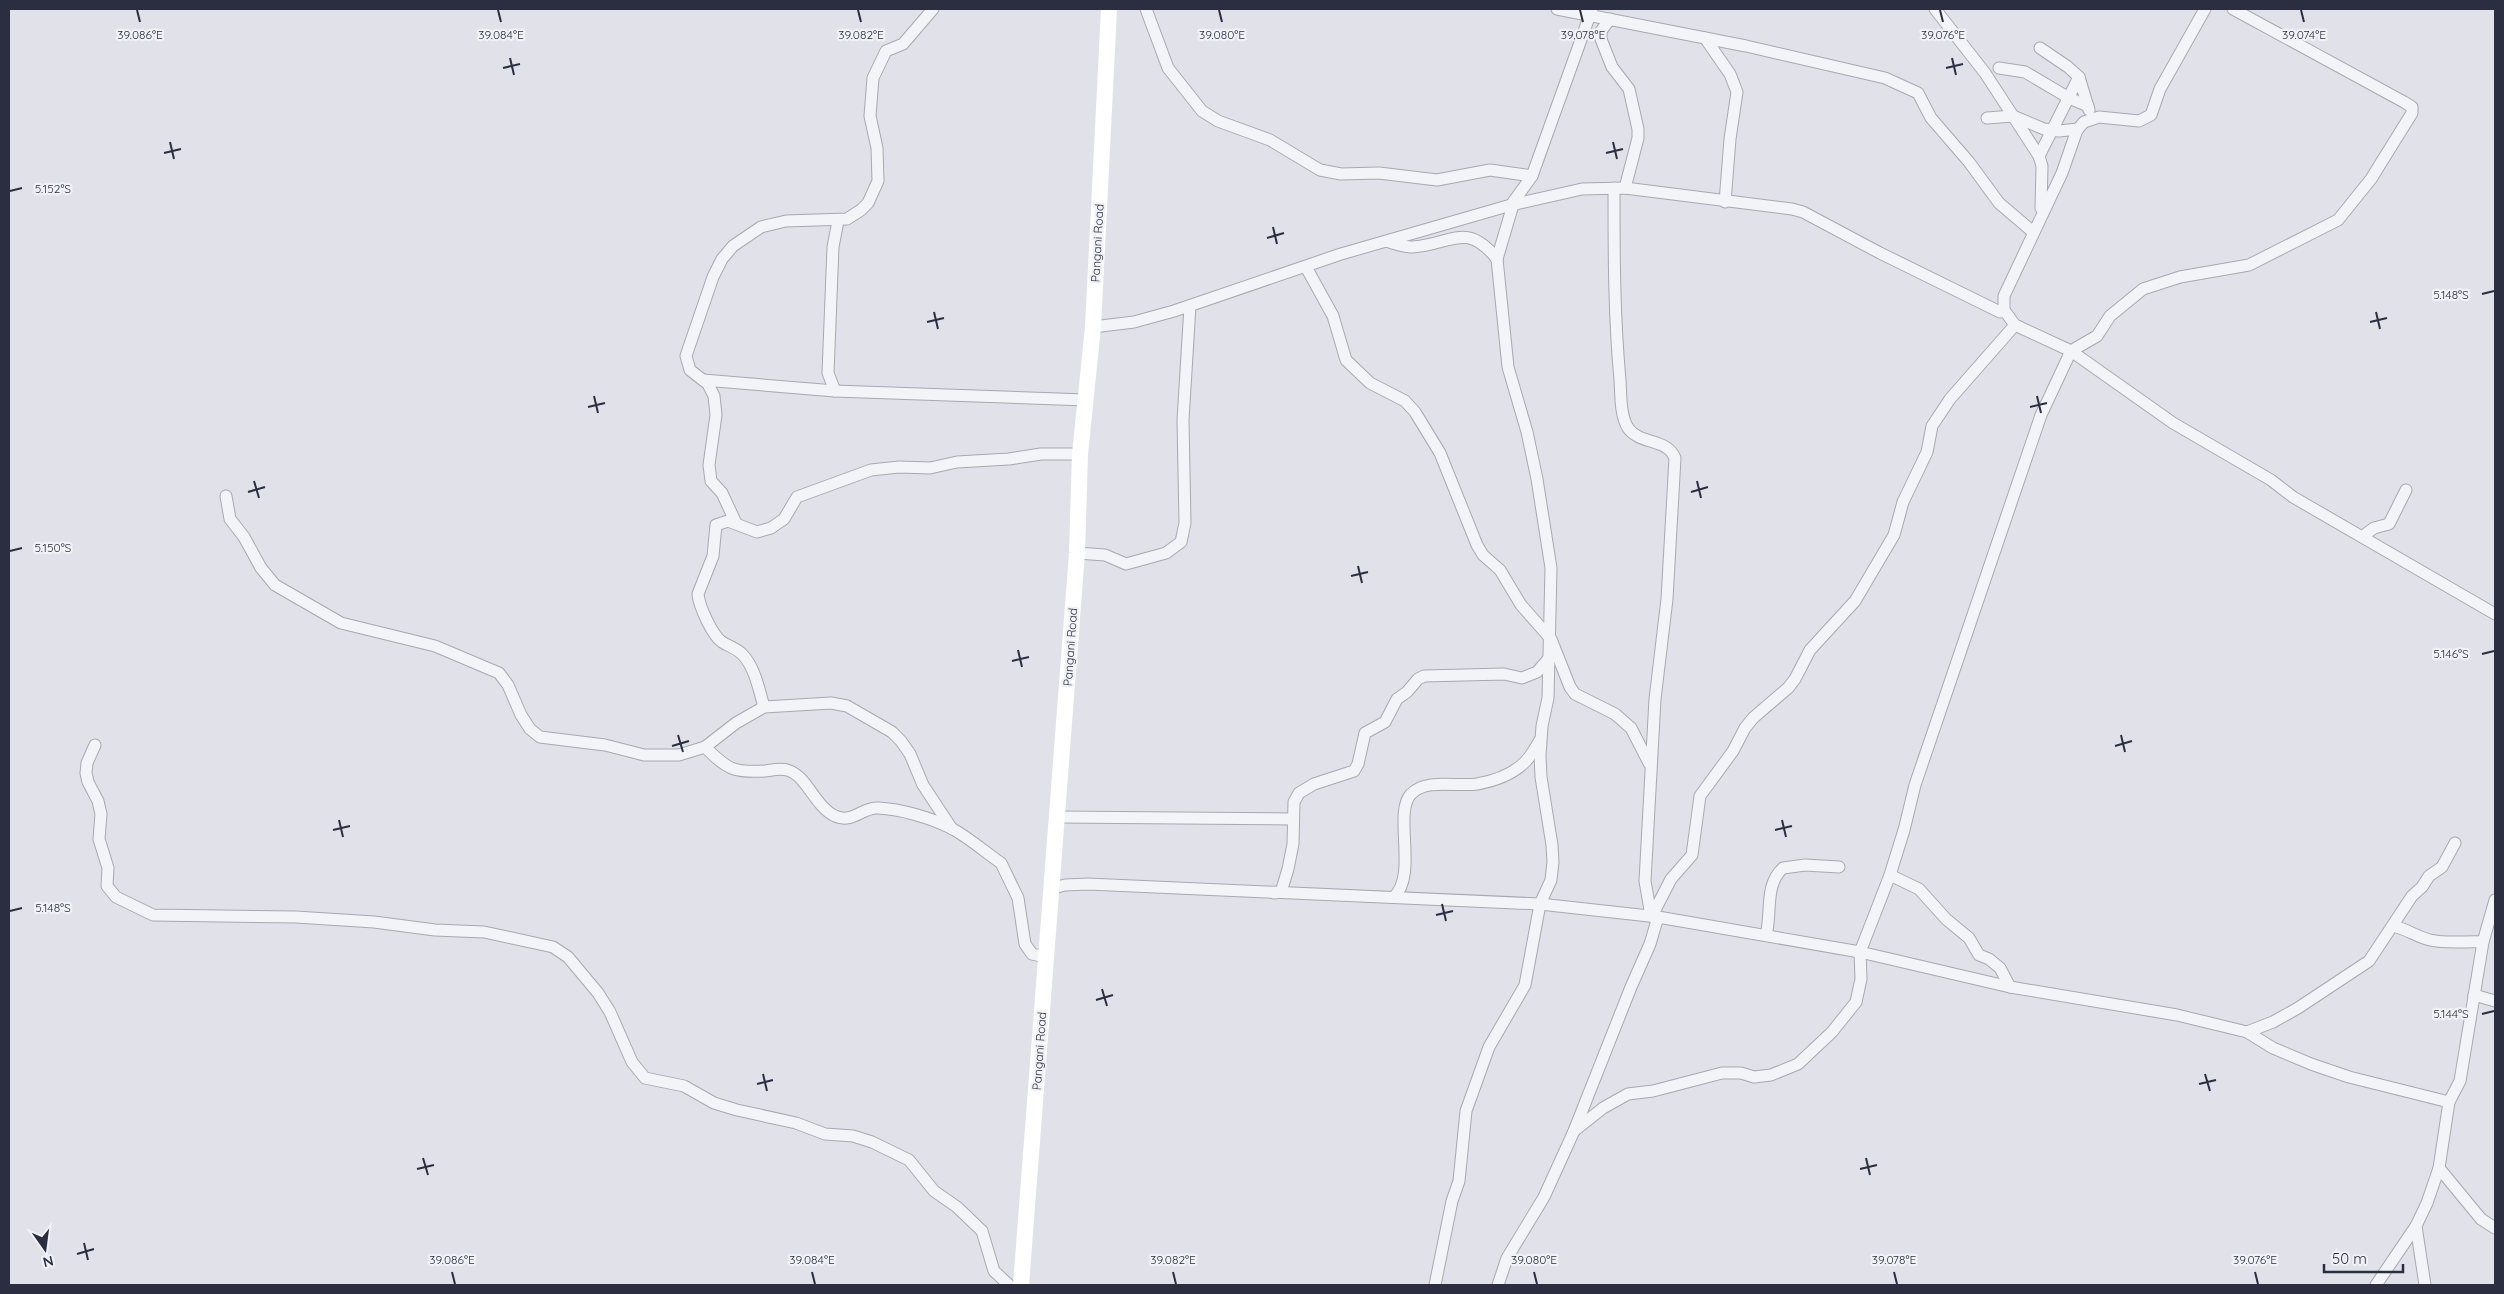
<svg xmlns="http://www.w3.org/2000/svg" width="2504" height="1294" viewBox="0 0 2504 1294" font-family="Quicksand,sans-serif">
<rect width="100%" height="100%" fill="#e1e2e9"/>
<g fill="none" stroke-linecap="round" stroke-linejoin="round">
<defs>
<g id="street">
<path d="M1146,9L1168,68L1202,111L1218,121L1270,140L1320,170L1341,174L1379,173L1437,180L1490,170L1532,176"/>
<path d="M1557,9L1746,46L1885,78L1918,93L1931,118L1969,162L1999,203L2033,232"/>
<path d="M1935,9L1985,73L2039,156L2042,166L2041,208"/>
<path d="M1610,19L1601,31V39L1612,67L1629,89L1638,129V138L1625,188"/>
<path d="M1705,38L1730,74L1737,92L1730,139L1725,202"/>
<path d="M2040,48L2068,67L2079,77L2089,110"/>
<path d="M1999,68L2025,72L2069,98L2088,106"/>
<path d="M1987,118L2013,116L2044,129L2059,131L2078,129"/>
<path d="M2039,156L2079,77"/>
<path d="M1614,188C1614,252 1614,316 1620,380C1621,395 1620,415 1628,428C1640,445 1667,438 1675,458L1667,599L1655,699L1645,881L1651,916"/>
<path d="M1511,205L1532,176L1592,9"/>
<path d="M1389,242C1396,244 1405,247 1412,247C1451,245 1466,220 1497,259"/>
<path d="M1306,267L1333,316L1346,360L1370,383L1405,401L1415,412L1440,453L1477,545L1483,555L1500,570L1521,605L1551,639L1570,687L1575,694L1615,714L1631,728L1649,763"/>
<path d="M2004,310V296L2062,173L2077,130L2084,122L2099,117L2139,121L2151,115L2160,89L2205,9"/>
<path d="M1093,327L1134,322L1174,311L1341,254L1511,205L1582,189L1625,188L1792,209L1803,212L1880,253L2000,312L2004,310L2015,325L2071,351L2173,423L2271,480L2293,497L2495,614"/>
<path d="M703,380L835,391L1086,400"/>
<path d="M835,391L828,373L833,247L838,221"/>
<path d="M226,496L230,519L244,537L261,568L275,585L341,623L435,646L499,673L508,685L521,715L530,729L540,737L605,745L644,755H679L705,747L736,723L764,707L831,703L847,706L892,732L901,741L910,754L923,785L952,829"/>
<path d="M736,523L722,493L711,481L709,465L716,415L714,396L708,384L690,370L686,356L689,347L713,277L722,259L733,246L761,227L786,221L847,219L861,210L868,203L878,181L877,148L870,116L873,78L886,51L903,44L933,9"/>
<path d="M2363,536L2374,528L2389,524L2406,490"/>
<path d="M1077,553L1105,555L1126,564L1166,553L1181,542L1185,523L1183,420L1190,306"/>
<path d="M764,707C759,690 755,667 742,654C736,648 728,646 722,642C712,635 699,606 698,594L713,556L716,525L728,521L757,532L771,528L784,519L797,497L871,470L899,467L930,468L957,462L1009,459L1041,454H1080"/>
<path d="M95,745L87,763L86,773L88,782L98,801L101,814L99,839L108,868L107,886L116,897L153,915L296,917L374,922L435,930L484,932L553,947L568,957L598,993L610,1012L632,1062L645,1078L684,1086L714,1103L737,1110L796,1123L825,1134L853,1136L872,1142L909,1160L934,1191L957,1207L982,1231L994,1271L1009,1285"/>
<path d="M705,747C727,769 733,773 765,771C772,770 781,768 787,770C807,775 814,806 835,816C853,824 862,807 878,808C901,809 931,818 951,828C968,837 985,852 1001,863L1018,898L1025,944L1032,954L1046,957"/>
<path d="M1057,817L1293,819"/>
<path d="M1890,875L1919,889L1946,919L1969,938L1979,955L1989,959L2000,968L2010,987"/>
<path d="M1050,889L1065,885L1088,884L1540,904L1658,917L1860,952L2010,987L2177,1015L2247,1032L2273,1048L2311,1064L2349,1077L2449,1102"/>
<path d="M1274,893L1281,892L1288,869L1293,844L1294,802L1299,793L1314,784L1354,771L1358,764L1365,733L1385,722L1397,699L1407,692L1418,679L1424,676L1504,674L1522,678L1537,672L1550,657"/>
<path d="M1394,897C1418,874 1393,813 1411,794C1427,778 1456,787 1477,784C1494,781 1513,774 1525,762C1531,756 1536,747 1540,740"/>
<path d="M1652,916L1671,879L1692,855L1700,796L1733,751L1745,728L1753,718L1788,688L1795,679L1810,650L1855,601L1894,535L1903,502L1927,452L1932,426L1950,399L2015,325"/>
<path d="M2393,926C2407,929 2417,937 2430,940C2447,944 2466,941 2483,942"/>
<path d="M1766,935C1772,914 1764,885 1783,868L1805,865L1839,867"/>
<path d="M2474,995L2495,1001"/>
<path d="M2247,1032L2273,1022L2298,1008L2369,961L2412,896L2422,887L2429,876L2442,867L2455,843"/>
<path d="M1574,1131L1603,1108L1628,1094L1653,1091L1722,1073H1741L1754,1077L1771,1075L1798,1064L1832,1032L1856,1002L1861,979L1860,952L1890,875L1904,830L1915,785L2041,415L2071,351L2097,336L2110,316L2143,289L2180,277L2249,265L2338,220L2371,179L2412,113V107L2404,102L2233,9"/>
<path d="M2439,1168L2481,1219L2495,1228"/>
<path d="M2416,1226L2425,1285"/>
<path d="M1435,1285L1452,1201L1459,1181L1466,1111L1489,1047L1525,985L1540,904L1551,880L1553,862L1552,845L1541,777L1540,755L1542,726L1548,698L1551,568L1537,479L1527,432L1508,367L1497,259L1513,205"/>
<path d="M1498,1285L1507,1258L1544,1197L1574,1131L1631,987L1650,944L1658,917"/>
<path d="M2376,1285L2416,1226L2427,1203L2439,1168L2449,1102L2460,1081L2483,942L2495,900"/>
</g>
</defs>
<use href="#street" stroke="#a6a8b3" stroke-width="13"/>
<use href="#street" stroke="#f3f4f7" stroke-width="11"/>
<path stroke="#fff" stroke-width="16" d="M1021,1285L1077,553L1080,454L1093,327L1109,9"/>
</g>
<path fill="none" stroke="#2a2e40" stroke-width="2" d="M137,10L140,22M498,10L501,22M858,10L861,22M1219,10L1222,22M1580,10L1583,22M1940,10L1943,22M2301,10L2304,22M510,58L514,75M1952,58L1956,75M503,68L520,64M1946,68L1963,64M170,142L174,159M1613,142L1617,159M164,153L181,149M1606,153L1623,149M10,191L22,188M1273,227L1277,244M1267,238L1284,233M2482,294L2494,291M934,312L938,329M2376,312L2380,329M927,322L944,318M2370,322L2387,318M594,396L598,413M2037,396L2041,413M588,407L605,403M2030,407L2047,403M254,481L259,498M1697,481L1701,498M248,492L265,487M1691,492L1708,487M10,551L22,548M1358,566L1362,583M1351,576L1368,572M1018,650L1022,667M2482,654L2494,651M1012,661L1029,657M678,735L683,752M2121,735L2125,752M672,746L689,741M2115,746L2132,741M339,820L343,837M1782,820L1786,837M333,830L350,826M1775,830L1792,826M1442,904L1446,921M10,911L22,908M1436,915L1453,911M1102,989L1107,1006M1096,1000L1113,995M2482,1014L2494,1011M763,1074L767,1091M2205,1074L2210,1091M757,1084L773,1080M2199,1084L2216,1080M423,1158L428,1175M1866,1158L1870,1175M417,1169L434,1165M1860,1169L1877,1165M84,1243L88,1260M77,1254L94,1249M452,1272L455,1284M812,1272L815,1284M1173,1272L1176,1284M1534,1272L1537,1284M1894,1272L1897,1284M2255,1272L2258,1284"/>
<g text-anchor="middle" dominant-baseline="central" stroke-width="4.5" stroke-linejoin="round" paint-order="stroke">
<g font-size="12" fill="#2a2e40" stroke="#f0f2f6">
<text transform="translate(1097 243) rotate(-87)">Pangani Road</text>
<text transform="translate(1070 647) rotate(-86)">Pangani Road</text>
<text transform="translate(1039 1051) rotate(-86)">Pangani Road</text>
</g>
</g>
<g font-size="12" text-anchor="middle" fill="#2a2e40" stroke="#f0f2f6" stroke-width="4.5" stroke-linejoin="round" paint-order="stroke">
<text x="140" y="39">39.086°E</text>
<text x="501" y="39">39.084°E</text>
<text x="861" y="39">39.082°E</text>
<text x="1222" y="39">39.080°E</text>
<text x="1583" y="39">39.078°E</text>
<text x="1943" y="39">39.076°E</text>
<text x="2304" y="39">39.074°E</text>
<text x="53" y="193">5.152°S</text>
<text x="2451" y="299">5.148°S</text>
<text x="53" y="552">5.150°S</text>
<text x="2451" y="658">5.146°S</text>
<text x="53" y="912">5.148°S</text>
<text x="2451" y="1018">5.144°S</text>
<text x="452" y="1264">39.086°E</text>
<text x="812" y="1264">39.084°E</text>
<text x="1173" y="1264">39.082°E</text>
<text x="1534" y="1264">39.080°E</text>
<text x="1894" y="1264">39.078°E</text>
<text x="2255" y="1264">39.076°E</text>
</g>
<rect width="2504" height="1294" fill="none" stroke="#2a2e40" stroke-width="20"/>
<g transform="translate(45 1249) rotate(166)" stroke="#f0f2f6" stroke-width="4" paint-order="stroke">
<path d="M0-4L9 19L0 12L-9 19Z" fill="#2a2e40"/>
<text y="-8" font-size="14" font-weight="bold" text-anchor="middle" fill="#2a2e40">N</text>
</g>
<path d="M2324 1264v8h79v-8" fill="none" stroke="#2a2e40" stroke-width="2.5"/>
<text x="2332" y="1264" font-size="15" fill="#2a2e40" stroke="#f0f2f6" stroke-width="4" paint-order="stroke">50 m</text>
</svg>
